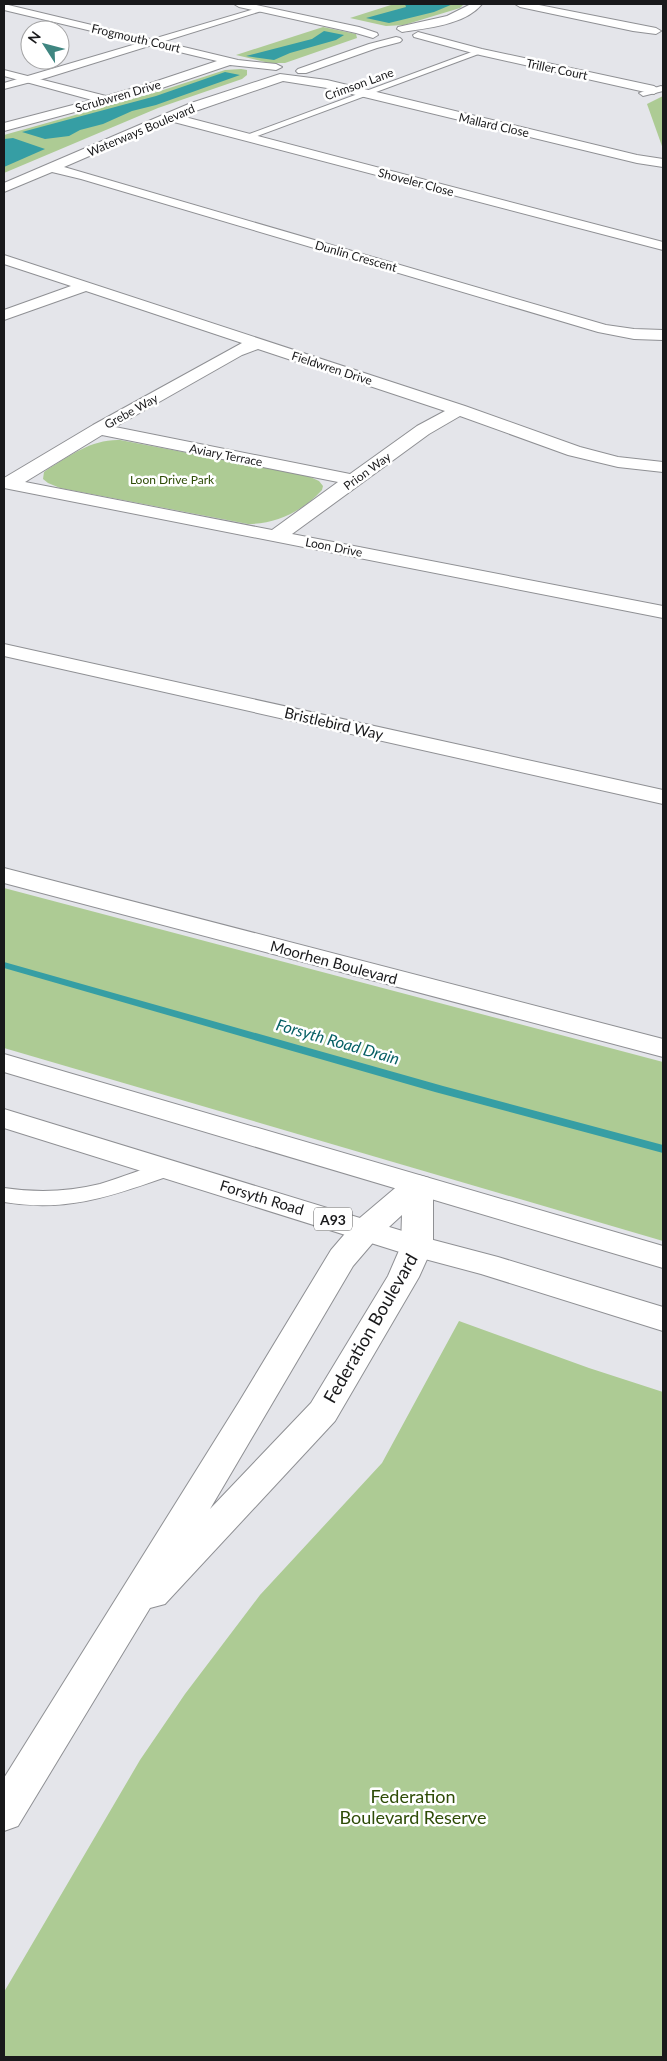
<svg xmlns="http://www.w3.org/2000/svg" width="667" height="2061" viewBox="0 0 667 2061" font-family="Lato,sans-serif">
<rect width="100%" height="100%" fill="#e4e5ea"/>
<g fill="#adcb94">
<path d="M394,4H464L460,8L404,25L386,26L350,18Z"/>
<path d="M323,27L356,34L357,38L285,63H269L236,55Z"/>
<path d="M241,69L247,70V75L242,79L158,108L4,173V135L157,92L225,70Z"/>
<path d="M663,96V149L647,104Z"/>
<path d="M120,440L308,476L319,481L323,486L322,490C303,511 276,524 248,524L60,488L48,483L43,479L44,472L48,469C71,455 92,439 120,440Z"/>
<path d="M4,888L663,1062V1241L4,1048Z"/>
<path d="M459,1321L589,1368L663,1392V2057H4V1992L140,1760L185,1694L260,1595L382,1463Z"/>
</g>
<g fill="#369ea4">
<path d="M405,4H453L434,12L389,23L366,18L406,7Z"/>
<path d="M324,31L344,35L336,40L290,53L274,60L246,56L312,39Z"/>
<path d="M225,72L240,75L156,105L132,111L103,124L80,130L69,136L45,139L22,132L156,96Z"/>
<path d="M13,138L45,149L4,167V139Z"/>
</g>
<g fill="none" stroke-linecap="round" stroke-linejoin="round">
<path fill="#369ea4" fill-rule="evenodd" d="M4,962L443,1086L663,1145V1153L435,1092L4,968Z"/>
<defs>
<g id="lane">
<path d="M261,7L268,9L46,78L4,89V83Z"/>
<path d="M477,50L484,52L249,139L246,140L241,137Z"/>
<path d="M661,86L663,87V91L643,96L639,93Z"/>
<path d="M167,1162L175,1164L178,1169L175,1174C114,1195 69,1213 4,1202V1188C37,1193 68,1192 100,1184C123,1177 144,1168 167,1162Z"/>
</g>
<g id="street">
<path d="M4,4L238,60L276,64L282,67L276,70L230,65L153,91L4,131V123L92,100L4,76V70L106,96L145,85L217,61L4,10Z"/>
<path d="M234,4H252L359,27L377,33L378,35L373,38L356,33L239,7Z"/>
<path d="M471,4H482C465,25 427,28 402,32L397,29L398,27L447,16Z"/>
<path d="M515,4H534L656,28L661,31L656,34L633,31L520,7Z"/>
<path d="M418,32L482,49L654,86L660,90L654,94L480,55L414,37L413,35Z"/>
<path d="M396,37L400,38L402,40L400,42L377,48L306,73H298L296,71L298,69L369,44Z"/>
<path d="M280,74L327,80L637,155L663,159V167L637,163L327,88L283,81L181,116L663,242V250L170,121L64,167L606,325L634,329L663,330V340L634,339L598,332L81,179L52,172L4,192V183L165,114L191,103Z"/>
<path d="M4,255L465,406L580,447L618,457L663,462V472L618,467L568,455L460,416L429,434L292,534L663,606V618L4,488V478L93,425L242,343L86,291L4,320V310L71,286L4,264ZM258,349L445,411L417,426L350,474L115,427L242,355ZM102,435L338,482L272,530L25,482Z"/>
<path d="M4,644L663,790V804L4,656Z"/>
<path d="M4,868L663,1039V1057L4,883Z"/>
<path d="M418,1175L429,1178L433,1185V1246L419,1277L335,1421L165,1604L150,1608L18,1826L4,1831V1778L239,1402L331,1250L355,1222L407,1178ZM402,1215L401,1246L388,1276L311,1403L210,1509L353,1266L377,1238Z"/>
</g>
<g id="highway">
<path d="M4,1054L663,1246V1268L4,1072Z"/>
<path d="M4,1109L422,1237L498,1257L663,1307V1331L481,1274L406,1254L4,1128Z"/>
</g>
</defs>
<use href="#lane" stroke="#8f9094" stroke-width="2"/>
<use href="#street" stroke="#8f9094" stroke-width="2"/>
<use href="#highway" stroke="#8f9094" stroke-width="2"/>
<use href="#lane" fill="#fff" fill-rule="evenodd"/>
<use href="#street" fill="#fff" fill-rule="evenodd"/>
<use href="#highway" fill="#fff" fill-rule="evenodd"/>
</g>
<g text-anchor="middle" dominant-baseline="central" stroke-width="5" stroke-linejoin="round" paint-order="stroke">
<g font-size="12" fill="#19191b" stroke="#fff">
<text transform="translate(136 38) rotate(13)">Frogmouth Court</text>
<text transform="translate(557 69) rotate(12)">Triller Court</text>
<text transform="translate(359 84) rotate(-20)">Crimson Lane</text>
<text transform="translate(118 96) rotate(-16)">Scrubwren Drive</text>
<text transform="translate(494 125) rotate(13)">Mallard Close</text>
<text transform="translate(141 130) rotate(-23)">Waterways Boulevard</text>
<text transform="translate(416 182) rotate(15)">Shoveler Close</text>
<text transform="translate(356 256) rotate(16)">Dunlin Crescent</text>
<text transform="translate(332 368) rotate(18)">Fieldwren Drive</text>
<text transform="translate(131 411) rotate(-29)">Grebe Way</text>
<text transform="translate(226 455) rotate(11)">Aviary Terrace</text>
<text transform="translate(367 471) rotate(-36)">Prion Way</text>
<text transform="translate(334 547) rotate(11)">Loon Drive</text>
</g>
<g font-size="12" fill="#2e4c07" stroke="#fff">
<text x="172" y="479">Loon Drive Park</text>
</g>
<rect fill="#fff" stroke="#5e5e5f" stroke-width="1" x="314" y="1207.5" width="38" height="23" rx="4"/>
<g font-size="14" font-weight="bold" fill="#19191b">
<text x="333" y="1219">A93</text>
</g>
<g font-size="15" fill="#19191b" stroke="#fff">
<text transform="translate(334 723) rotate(13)">Bristlebird Way</text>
<text transform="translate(334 962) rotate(15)">Moorhen Boulevard</text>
<text transform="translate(262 1197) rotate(17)">Forsyth Road</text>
</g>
<g font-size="16" font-style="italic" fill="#076065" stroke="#fff">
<text transform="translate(338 1041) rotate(16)">Forsyth Road Drain</text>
</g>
<g font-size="18" fill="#19191b" stroke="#fff">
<text transform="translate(370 1328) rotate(-60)">Federation Boulevard</text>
</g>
<g font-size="18" fill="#2e4c07" stroke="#fff">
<text x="413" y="1796">Federation<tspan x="413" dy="21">Boulevard Reserve</tspan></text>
</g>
</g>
<rect width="667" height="2061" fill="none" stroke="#19191b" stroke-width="10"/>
<g transform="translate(45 45) rotate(306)"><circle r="24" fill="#ffffff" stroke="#a3a3a4"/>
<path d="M0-4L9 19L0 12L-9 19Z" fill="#3f8681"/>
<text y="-8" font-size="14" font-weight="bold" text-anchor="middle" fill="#19191b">N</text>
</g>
</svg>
